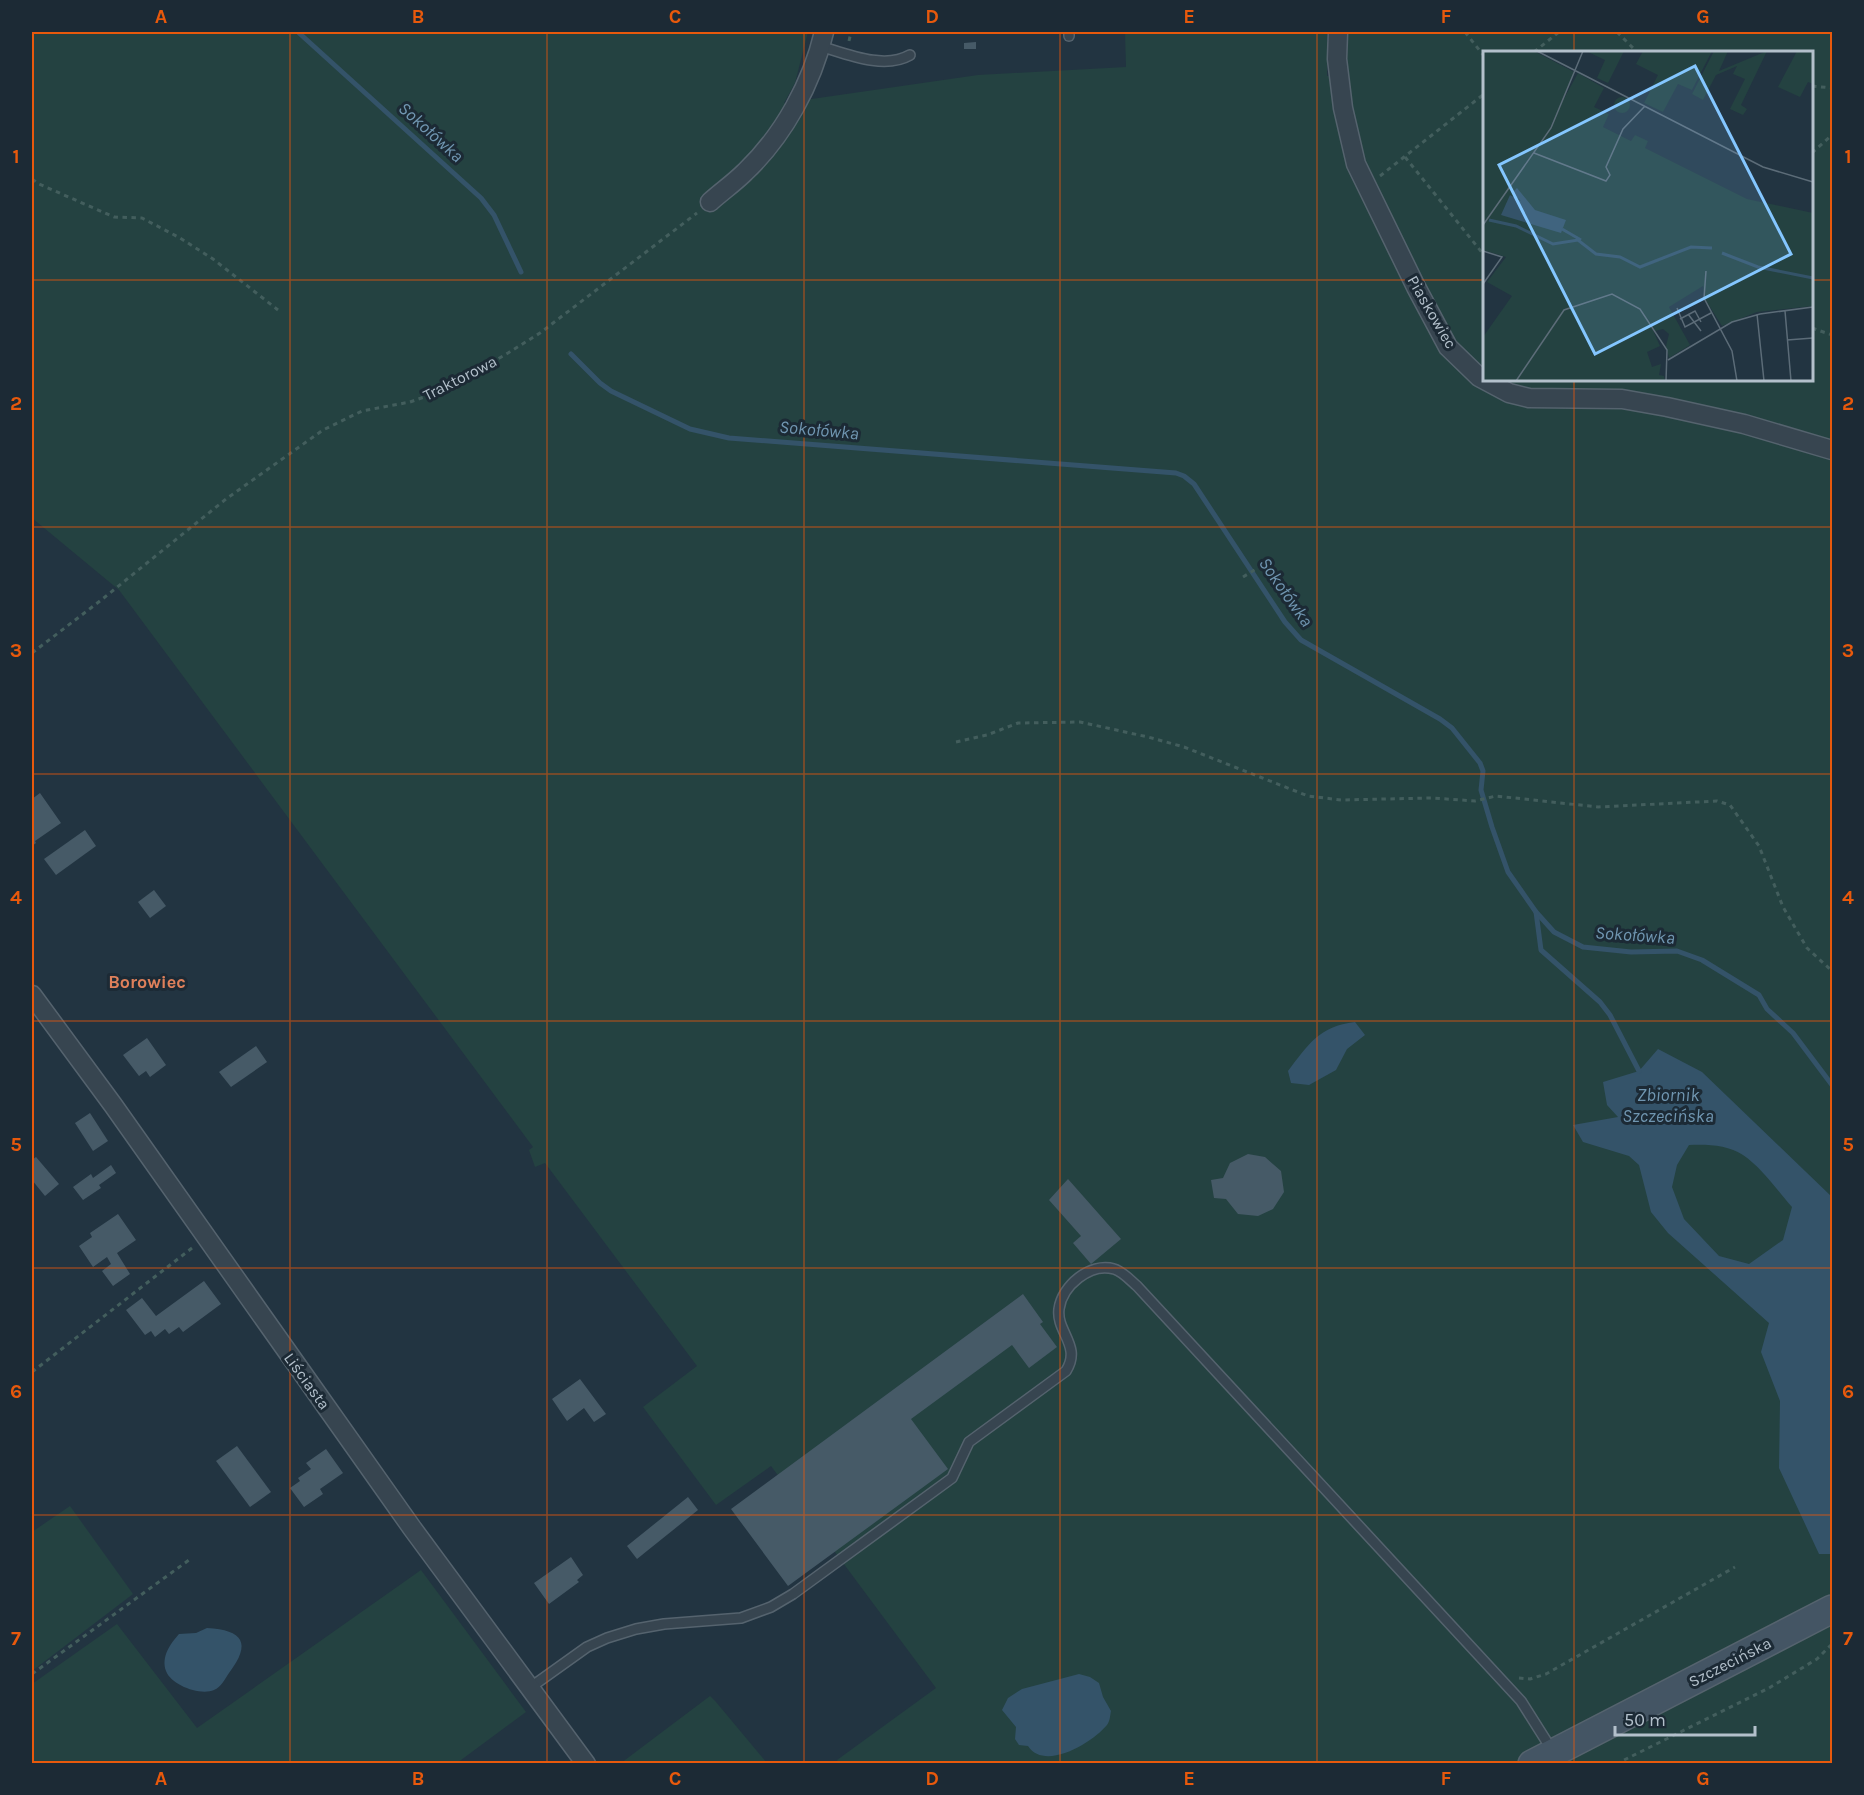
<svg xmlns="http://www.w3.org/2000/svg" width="1864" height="1795" viewBox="0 0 1864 1795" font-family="Karla,sans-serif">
<rect width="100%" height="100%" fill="#223441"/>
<g fill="#244241" fill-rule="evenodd">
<path d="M32,32H808L795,83L784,103L978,75L1126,67L1125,32H1327V76L1349,77L1344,49L1345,32H1832V1763H839L837,1760L936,1688L771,1466L716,1505L643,1407L697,1366L545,1163L535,1167L529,1150L533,1147L119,590L32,518ZM1484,52H1812V380H1484Z"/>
<path d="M70,1506L133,1594L32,1671V1532Z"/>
<path d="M421,1570L526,1712L457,1763H32V1684L117,1624L197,1728Z"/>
<path d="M710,1696L716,1702L767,1763H621Z"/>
</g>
<g fill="#345369" fill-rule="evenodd">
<path d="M1355,1022L1365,1035L1347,1049L1336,1070L1309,1085L1291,1083L1288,1071C1308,1045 1319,1026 1355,1022Z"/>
<path d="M1658,1049L1702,1072L1832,1197V1448L1831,1451L1832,1454V1554H1819L1779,1468L1780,1401L1761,1352L1769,1323L1668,1233L1651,1212L1639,1165L1629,1156L1583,1142L1573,1125L1618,1117L1607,1105L1603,1082L1639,1071ZM1689,1145C1707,1144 1728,1145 1743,1155C1761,1167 1778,1191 1792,1207L1783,1240L1749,1264L1719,1256L1684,1219L1672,1187L1677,1165Z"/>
<path d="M207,1628C243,1630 252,1643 229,1673C225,1679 221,1687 214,1690C200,1696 171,1685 166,1671C161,1657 170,1644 179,1634L196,1633Z"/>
<path d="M1079,1674L1090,1677L1099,1683L1103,1697L1111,1711C1110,1716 1110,1721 1107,1725C1093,1742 1045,1772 1028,1746L1019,1745L1015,1739L1016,1727L1002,1710L1008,1698L1022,1689Z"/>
</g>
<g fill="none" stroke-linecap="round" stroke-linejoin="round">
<g stroke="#345369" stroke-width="5">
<path d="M298,32L481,198L494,215L521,272"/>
<path d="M571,354L600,383L611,391L690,429L729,438L1176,473L1184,476L1194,484L1285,622L1301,640L1440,719L1452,728L1480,763L1483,771L1481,790L1492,827L1508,872L1536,912L1554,932L1583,947L1631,952L1677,951L1702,960L1759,995L1767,1009L1793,1033L1832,1085"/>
<path d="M1536,912L1541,950L1600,1002L1610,1015L1639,1071"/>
</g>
</g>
<g fill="#465a67">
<path d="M976,42V49H964V43Z"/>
<path d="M40,793L61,823L35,841L36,843L32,846V799Z"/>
<path d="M85,830L96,846L56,875L44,859Z"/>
<path d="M154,890L166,906L150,918L138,902Z"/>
<path d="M147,1038L166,1065L150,1077L146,1071L139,1076L123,1055Z"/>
<path d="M256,1046L267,1062L231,1087L219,1072Z"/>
<path d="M90,1113L108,1141L93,1151L75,1123Z"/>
<path d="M1248,1154L1265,1157L1281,1171L1284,1192L1273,1209L1258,1216L1238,1214L1226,1199L1214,1198L1211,1180L1223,1178L1230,1163Z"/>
<path d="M36,1157L59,1184L45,1196L32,1180V1160Z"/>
<path d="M111,1165L116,1173L99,1185L101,1188L83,1200L73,1187L91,1174L93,1178Z"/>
<path d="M1068,1179L1121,1239L1091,1264L1073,1243L1081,1236L1049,1200Z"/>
<path d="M118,1214L136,1240L117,1253L130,1274L113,1286L102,1271L111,1264L107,1257L93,1267L79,1246L92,1237L90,1233Z"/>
<path d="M204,1281L221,1304L183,1332L179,1327L169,1334L165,1329L155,1337L151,1331L145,1335L126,1310L142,1298L156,1316Z"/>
<path d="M1023,1294L1043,1322L1040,1324L1057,1347L1029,1368L1012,1345L911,1419L948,1469L788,1586L731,1509Z"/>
<path d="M580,1379L606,1414L594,1422L584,1408L567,1421L552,1399Z"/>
<path d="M237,1446L271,1492L250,1507L216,1461Z"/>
<path d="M326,1449L343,1473L320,1489L323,1494L304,1507L290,1488L300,1481L298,1478L311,1469L306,1463Z"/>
<path d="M688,1497L698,1510L637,1559L627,1546Z"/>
<path d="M571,1557L583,1575L577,1580L579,1582L549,1604L534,1583Z"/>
</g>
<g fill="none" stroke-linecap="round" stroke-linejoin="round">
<defs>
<g id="lane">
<path d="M1069,32V36"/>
<path d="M820,46C847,54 884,70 910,55"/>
<path d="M531,1687L587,1647L607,1638L636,1629L664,1624L741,1618L771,1607L793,1594L952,1478L969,1442L1066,1371C1082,1346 1056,1332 1059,1309C1062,1286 1090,1262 1114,1269C1122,1271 1130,1280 1137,1286L1521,1701L1552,1750"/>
</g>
<g id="street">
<path d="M1338,32L1337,59L1343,108L1356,164L1416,287L1448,347L1479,377L1509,393L1529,398L1622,399L1667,407L1744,424L1832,450"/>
<path d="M710,202C721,192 734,183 745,172C784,135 812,83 824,32"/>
<path d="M32,995L113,1105L412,1528L586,1764"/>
</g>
<path id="secondary" d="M1532,1764L1832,1609"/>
</defs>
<use href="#lane" stroke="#55636e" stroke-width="12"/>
<use href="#street" stroke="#55636e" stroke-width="21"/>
<use href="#secondary" stroke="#55636e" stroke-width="30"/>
<g stroke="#435e5d" stroke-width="3" stroke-dasharray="4.5 4.5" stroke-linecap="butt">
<path d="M1465,32L1484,56"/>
<path d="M1617,32L1637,52"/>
<path d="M849,41L851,32"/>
<path d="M1534,52L1559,32"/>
<path d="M1812,86L1832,88"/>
<path d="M1812,153L1832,135"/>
<path d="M1405,157L1484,255"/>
<path d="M1380,176L1484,94"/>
<path d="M32,179L39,184L114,217L142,218L180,238L213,259L278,310"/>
<path d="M1812,328L1832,335"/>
<path d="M1243,577L1261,566"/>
<path d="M32,653L100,601L226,499L323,430L362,411L410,402L430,395L458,382L508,353L540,333L697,213"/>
<path d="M956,742L987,735L1018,723L1080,722L1148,737L1184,747L1308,796L1341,800L1432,798L1475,801L1496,796L1598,807L1717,801L1730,805L1759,846L1783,907L1807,948L1832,971"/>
<path d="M32,1372L192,1248"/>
<path d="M32,1674L189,1560"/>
<path d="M1519,1678L1530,1679L1546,1674L1735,1567"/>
<path d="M1616,1764L1769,1688L1817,1659L1832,1644"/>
</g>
<use href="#lane" stroke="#374550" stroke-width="9"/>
<use href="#street" stroke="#374550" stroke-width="18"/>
<use href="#secondary" stroke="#445564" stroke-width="27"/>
</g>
<path fill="none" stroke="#e8590c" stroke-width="1.5" stroke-opacity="0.55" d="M290,32V1764M547,32V1764M804,32V1764M1060,32V1764M1317,32V1764M1574,32V52M32,280H1484M1812,280H1832M1574,380V1764M32,527H1832M32,774H1832M32,1021H1832M32,1268H1832M32,1515H1832"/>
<g text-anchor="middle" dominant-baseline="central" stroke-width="6" stroke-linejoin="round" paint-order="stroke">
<g font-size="16" fill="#b3c0cb" stroke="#1c2a35">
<text transform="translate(1432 312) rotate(60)">Piaskowiec</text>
<text transform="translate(460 378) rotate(-27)">Traktorowa</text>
<text transform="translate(307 1381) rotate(54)">Liściasta</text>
<text transform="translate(1730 1662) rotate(-27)">Szczecińska</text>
</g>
<g font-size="18" font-style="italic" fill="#7096b1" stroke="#1c2a35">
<text transform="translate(431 132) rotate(42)">Sokołówka</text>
<text transform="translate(819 430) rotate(5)">Sokołówka</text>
<text transform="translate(1286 592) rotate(55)">Sokołówka</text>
<text transform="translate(1635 935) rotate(4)">Sokołówka</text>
<text x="1668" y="1095">Zbiornik<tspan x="1668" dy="21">Szczecińska</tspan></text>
</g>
<g font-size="18" font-weight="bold" fill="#de805b" stroke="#1c2a35">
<text x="147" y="982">Borowiec</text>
</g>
</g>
<g transform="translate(1483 51)">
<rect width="330" height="330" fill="#223441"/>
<path d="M0,0H51L91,21L77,55L95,22L121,37L111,56L126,63L120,76L148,90L152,84L165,90L162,97L264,148L330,162V255L274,261L239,275L222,248L220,235L186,256L207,294L186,307L183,295L186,283L180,278L172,280L164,266L177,295L164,301L169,316L178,313L176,324L181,325L182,330H0V286L29,245L4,231L23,206L0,199ZM103,0H141L125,32L114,27L122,9ZM160,0H229L209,39L195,33L180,61L161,52L175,24L153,13ZM231,0H245L236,20L284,0L258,54L264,58L260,64L247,58L262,28L250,23L254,15L233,24L220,49L209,43ZM314,0H330V33L325,31L317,46L295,36ZM131 54a8 8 0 1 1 16 0a8 8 0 1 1-16 0Z" fill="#244241"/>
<path d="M34,137L52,159L83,169L78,182L18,164L27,144L38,150L29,142Z" fill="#345369"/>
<path fill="none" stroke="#345369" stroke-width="3" d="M6,169L33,175L70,193L95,189L113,203L137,206L157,216L208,196L229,197M79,178L98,189M239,202L275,216L330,227"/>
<path fill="none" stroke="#5c6c78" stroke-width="1.5" d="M54,0L280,116L330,131M51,102L123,130L127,124L123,116L140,78L162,55M0,174L68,77L100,0M0,200L19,206L0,233M223,220L221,247L249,300L254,330M194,257L202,276L228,262M302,260L308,330M205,263L218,280M274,263L281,330M197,268L212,260L218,271M304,289L330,287M185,309L249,271L277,263L330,256M33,330L81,259L129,243L157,258L184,299L183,330"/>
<path fill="#84c6ff" fill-opacity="0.15" stroke="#84c6ff" stroke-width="3" d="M212,15L308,203L112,303L16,114Z"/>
<rect width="330" height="330" fill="none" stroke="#b3c0cb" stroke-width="3"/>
</g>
<rect width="1864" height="1795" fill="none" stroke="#1c2a35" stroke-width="66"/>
<path d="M1615 1726v9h140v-9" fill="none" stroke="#b3c0cb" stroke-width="3"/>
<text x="1624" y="1726" font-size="18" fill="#b3c0cb" stroke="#1c2a35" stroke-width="4.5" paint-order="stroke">50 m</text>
<rect x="33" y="33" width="1798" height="1729" fill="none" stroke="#e8590c" stroke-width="2"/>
<g font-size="20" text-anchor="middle" font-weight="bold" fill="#e8590c">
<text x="161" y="23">A</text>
<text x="418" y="23">B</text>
<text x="675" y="23">C</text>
<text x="932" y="23">D</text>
<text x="1189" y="23">E</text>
<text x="1446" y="23">F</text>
<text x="1703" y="23">G</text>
<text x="16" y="163">1</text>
<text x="1848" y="163">1</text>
<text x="16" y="410">2</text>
<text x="1848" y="410">2</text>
<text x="16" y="657">3</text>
<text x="1848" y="657">3</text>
<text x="16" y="904">4</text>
<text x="1848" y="904">4</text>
<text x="16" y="1151">5</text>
<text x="1848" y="1151">5</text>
<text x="16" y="1398">6</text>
<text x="1848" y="1398">6</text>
<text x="16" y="1645">7</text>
<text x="1848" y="1645">7</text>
<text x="161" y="1785">A</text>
<text x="418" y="1785">B</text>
<text x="675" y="1785">C</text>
<text x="932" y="1785">D</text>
<text x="1189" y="1785">E</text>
<text x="1446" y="1785">F</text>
<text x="1703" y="1785">G</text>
</g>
</svg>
